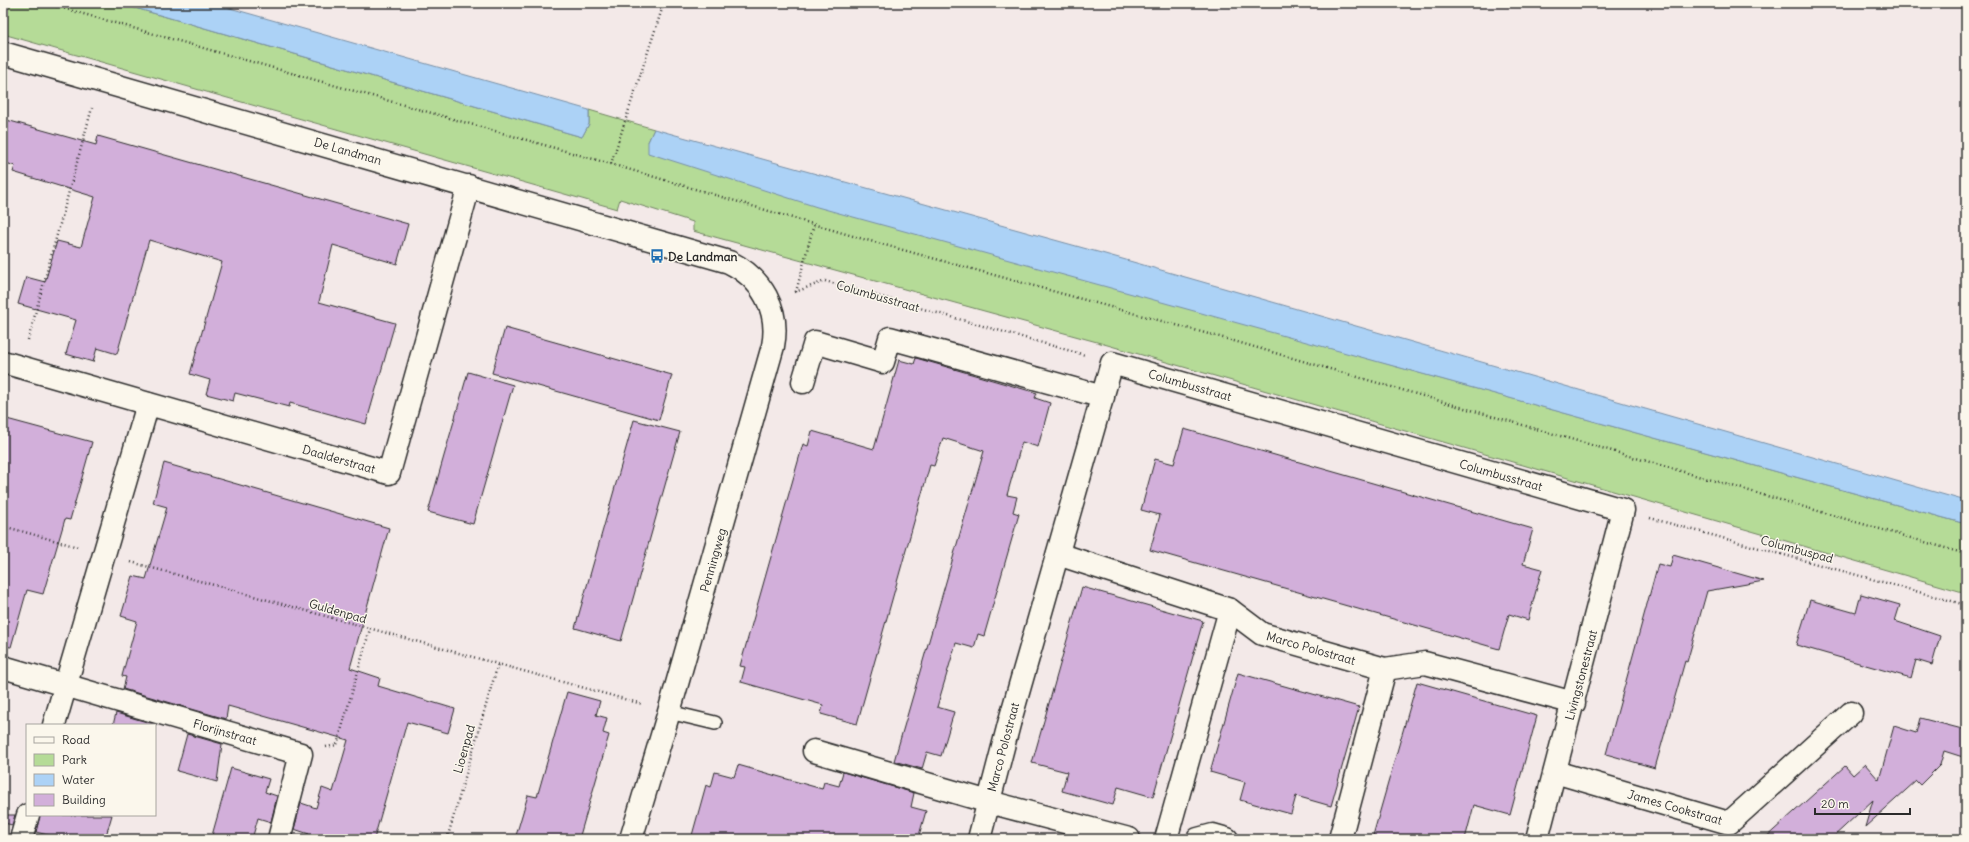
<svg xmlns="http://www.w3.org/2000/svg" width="1969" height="842" viewBox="0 0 1969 842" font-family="Delius,sans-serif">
<rect width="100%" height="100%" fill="#f3e9e8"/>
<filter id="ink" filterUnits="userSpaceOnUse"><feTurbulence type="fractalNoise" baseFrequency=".025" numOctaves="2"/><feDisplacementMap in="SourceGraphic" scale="8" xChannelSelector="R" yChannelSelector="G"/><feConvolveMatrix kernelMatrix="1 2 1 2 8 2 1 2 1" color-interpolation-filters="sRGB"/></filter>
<g filter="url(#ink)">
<path fill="#b5db97" stroke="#708361" d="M3,3H118L582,137L589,124V110L654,129L648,142L1391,365L1966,524V593L1097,342L693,231V222L620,199L617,209L3,34Z"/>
<g fill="#acd2f6" stroke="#788fa5">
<path d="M118,3H212L589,110V124L582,137Z"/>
<path d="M654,129L1105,254L1966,501V524L817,207L648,153V142Z"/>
</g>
<g fill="#d2afda" stroke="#2b2b2b">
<path d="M3,119L96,145L98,136L408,224L397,264L333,245L319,302L395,323L366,424L290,403L289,407L235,393L233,401L206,394L210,380L190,374L222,262L149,240L117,354L97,348L93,362L66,354L76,320L18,304L26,277L45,282L57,241L81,247L95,197L13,172L15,166L3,162Z"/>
<path d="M505,328L672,375L659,420L492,373Z"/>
<path d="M916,358L1037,393L1035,398L1050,403L1038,447L1022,442L1007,495L1017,497L1013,512L1019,514L984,636L978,634L974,648L956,643L937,707L954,712L941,756L927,752L922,769L894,761L984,451L943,438L934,466L930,465L857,724L821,714L823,705L741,682L745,667L740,666L803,444L808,446L812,431L874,449L899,360L914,364Z"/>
<path d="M468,372L513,385L473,524L428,512Z"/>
<path d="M3,418L92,442L70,520L65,519L43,594L27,590L11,647L3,646Z"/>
<path d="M634,420L680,432L621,641L575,628Z"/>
<path d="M1184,429L1533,529L1523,564L1542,569L1528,620L1509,614L1499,649L1150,550L1160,515L1141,510L1155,459L1174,464Z"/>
<path d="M164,463L389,528L350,668L380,678L378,686L455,709L448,733L407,722L374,839H307L309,834L294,829L301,803L316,808L322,788L333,792L348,740L228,706L226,719L123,689L126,677L122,676L137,621L121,616L133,576L146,579L167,507L153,503Z"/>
<path d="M1673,555L1764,581L1707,591L1687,662L1685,661L1655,768L1606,754L1658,564L1670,567Z"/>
<path d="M1082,587L1203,621L1153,797L1118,787L1113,805L1062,791L1067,772L1032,763Z"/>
<path d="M1861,594L1900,605L1895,621L1940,636L1932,665L1916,660L1911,678L1796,645L1810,600L1856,613Z"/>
<path d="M1238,673L1359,707L1331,806L1296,796L1291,814L1240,800L1245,782L1210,772Z"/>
<path d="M1417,682L1537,716L1510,815L1474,805L1465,839H1372Z"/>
<path d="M567,692L600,701L596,715L607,718L603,733L609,735L579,839H515L528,795L537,797Z"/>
<path d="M116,713L157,725H113Z"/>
<path d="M1920,718L1966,730V758L1944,751L1940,765L1920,785L1916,781L1865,827L1873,800L1831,839H1764L1845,766L1853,775L1865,764L1879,780L1894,726L1916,733Z"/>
<path d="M187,734L222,744L217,782L177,771Z"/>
<path d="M738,765L822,789L824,782L839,786L843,772L914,793L911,807L926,811L918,839H691L706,785L711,787L715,772L734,777Z"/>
<path d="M231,768L269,779L265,792L277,796L271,822L258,818L252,839H211Z"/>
<path d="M5,815H15L12,825L4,823Z"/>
<path d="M40,815H112L105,839H63L36,832Z"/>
</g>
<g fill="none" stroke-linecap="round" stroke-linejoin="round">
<defs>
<path id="lane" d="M669,712L715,723"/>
<g id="street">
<path d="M3,362L389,473L469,186"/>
<path d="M803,382L815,342L883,362L890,338L1103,397"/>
<path d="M1058,554L1230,610L1262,634L1385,669L1425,663L1574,703"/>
<path d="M3,667L301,754L279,839"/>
<path d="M54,725L148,404"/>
<path d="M814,751L989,802L1129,839"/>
<path d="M1555,772L1729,823L1851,713"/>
<path d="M21,839L28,815"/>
<path d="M979,839L1009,724L1112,363L1623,510L1537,839"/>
<path d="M1166,839L1230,610"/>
<path d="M1198,839L1213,835L1227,839"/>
<path d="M1340,839L1385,669"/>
</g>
<path id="secondary" d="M3,53L729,262C762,278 780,310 773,346L669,712L631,839"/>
</defs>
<use href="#lane" stroke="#2b2b2b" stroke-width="16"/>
<use href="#street" stroke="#2b2b2b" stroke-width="25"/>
<use href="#secondary" stroke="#2b2b2b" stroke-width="25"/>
<g stroke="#2b2b2b" stroke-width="2.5" stroke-dasharray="1 3" stroke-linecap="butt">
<path d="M45,3L611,164L863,239L1227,339L1966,554"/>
<path d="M611,164L664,3"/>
<path d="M795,292L825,281L1085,355"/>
<path d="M796,292L814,224"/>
<path d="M28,340L92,108"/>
<path d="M1650,518L1966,605"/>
<path d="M3,526L78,547"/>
<path d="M131,562L642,704"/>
<path d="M326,747L337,745L370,629"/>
<path d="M447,839L498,664"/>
</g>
<use href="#lane" stroke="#fbf7ec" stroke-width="13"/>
<use href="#street" stroke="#fbf7ec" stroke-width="22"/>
<use href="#secondary" stroke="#fbf7ec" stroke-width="22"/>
</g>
</g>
<defs>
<symbol id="bus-bare" viewBox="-9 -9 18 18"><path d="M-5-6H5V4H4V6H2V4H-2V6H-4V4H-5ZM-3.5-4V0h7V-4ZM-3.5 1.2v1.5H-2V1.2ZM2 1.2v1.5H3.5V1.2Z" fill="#1f6fb2" stroke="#fbf7ec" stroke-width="2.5" paint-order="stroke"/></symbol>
</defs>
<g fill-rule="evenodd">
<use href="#bus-bare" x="647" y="246" width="20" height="20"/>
</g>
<g text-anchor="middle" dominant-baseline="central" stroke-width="3" stroke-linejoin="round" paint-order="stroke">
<g font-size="12" fill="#2b2b2b" stroke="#fbf7ec">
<text transform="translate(348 151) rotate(16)">De Landman</text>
<text transform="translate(878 296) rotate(16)">Columbusstraat</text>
<text transform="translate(1190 385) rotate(16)">Columbusstraat</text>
<text transform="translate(339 459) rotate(16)">Daalderstraat</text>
<text transform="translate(1501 475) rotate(16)">Columbusstraat</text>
<text transform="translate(1797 549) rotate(15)">Columbuspad</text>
<text transform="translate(713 560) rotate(-74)">Penningweg</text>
<text transform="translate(338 611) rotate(16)">Guldenpad</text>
<text transform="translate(1311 648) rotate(16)">Marco Polostraat</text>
<text transform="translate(1581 675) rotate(-75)">Livingstonestraat</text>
<text transform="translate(225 732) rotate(16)">Florijnstraat</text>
<text transform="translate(1003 747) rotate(-75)">Marco Polostraat</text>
<text transform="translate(464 749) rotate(-74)">Lioenpad</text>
<text transform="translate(1675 807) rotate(16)">James Cookstraat</text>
</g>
<g font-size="12" font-weight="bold" fill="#2b2b2b" stroke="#fbf7ec" text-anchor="start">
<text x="668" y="256">De Landman</text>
</g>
</g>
<rect width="1969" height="842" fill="none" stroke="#fbf7ec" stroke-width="16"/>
<rect x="8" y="8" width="1953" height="826" fill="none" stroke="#2b2b2b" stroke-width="1.5" filter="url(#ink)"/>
<rect x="26" y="724" width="130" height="92" fill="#fbf7ec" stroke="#a8a59f"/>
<rect x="34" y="737" width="20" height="6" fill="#fbf7ec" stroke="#a8a59f"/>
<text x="62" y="744" font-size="12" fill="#2b2b2b">Road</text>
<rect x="34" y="754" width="20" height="12" fill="#b5db97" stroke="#a8a59f"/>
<text x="62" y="764" font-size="12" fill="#2b2b2b">Park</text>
<rect x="34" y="774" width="20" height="12" fill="#acd2f6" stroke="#a8a59f"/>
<text x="62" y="784" font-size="12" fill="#2b2b2b">Water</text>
<rect x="34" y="794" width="20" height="12" fill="#d2afda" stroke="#a8a59f"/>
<text x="62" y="804" font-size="12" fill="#2b2b2b">Building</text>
<path d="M1815 808v6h95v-6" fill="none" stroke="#2b2b2b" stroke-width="2"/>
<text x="1821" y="808" font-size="12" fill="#2b2b2b" stroke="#fbf7ec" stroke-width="3" paint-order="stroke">20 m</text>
</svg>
